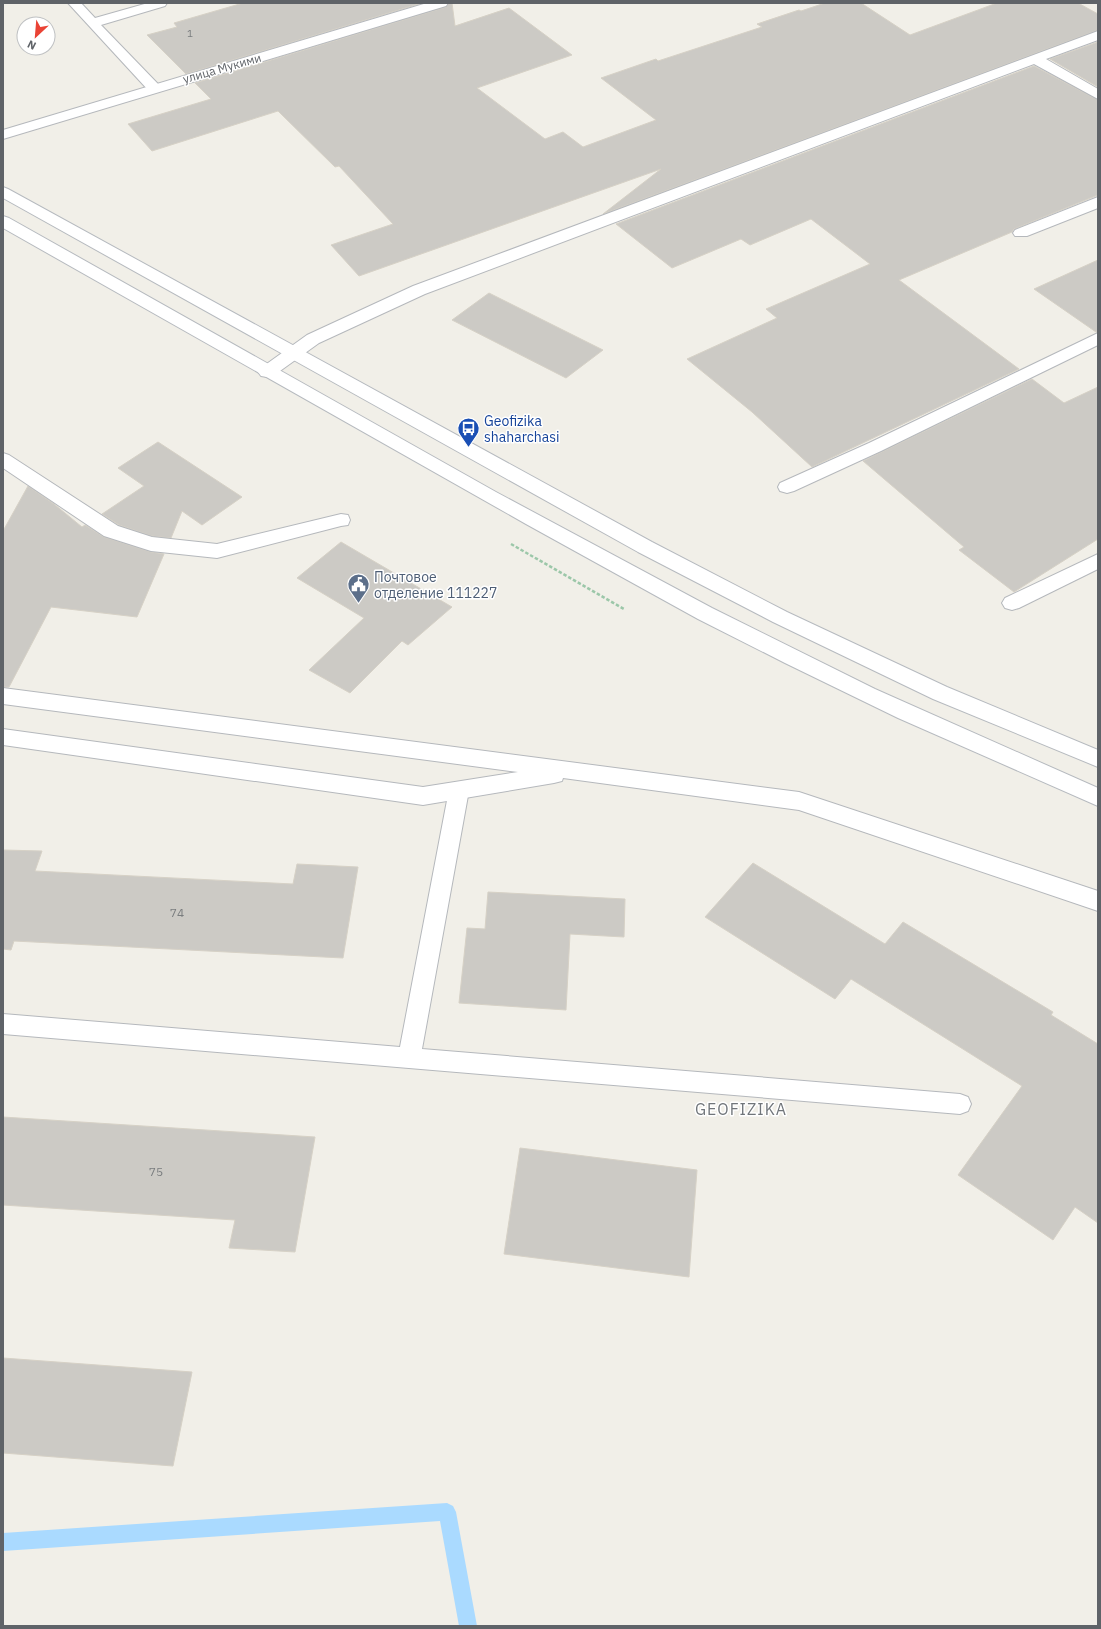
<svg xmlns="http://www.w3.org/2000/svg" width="1101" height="1629" viewBox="0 0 1101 1629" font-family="'IBM Plex Sans',sans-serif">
<rect width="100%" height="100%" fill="#f1efe8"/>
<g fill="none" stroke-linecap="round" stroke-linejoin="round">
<path fill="#aadaff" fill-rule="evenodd" d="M447,1503L453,1506L456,1512L477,1626H459L440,1521L3,1551V1533Z"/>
</g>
<g fill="#cccac5" stroke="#d6d1c6">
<path d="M243,3H422L186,74L147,35L177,27L174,23Z"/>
<path d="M449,3H452L455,26L509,8L572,55L477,88L545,139L563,132L583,147L656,120L601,78L656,59L658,61L762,27L757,24L799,10L801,11L825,3H861L910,35L997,3H1078L1098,14V30L603,214L661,169L359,276L331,245L393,224L339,166L335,167L278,111L152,151L128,124L211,99L195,83L446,7Z"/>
<path d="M1098,42V87L1050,59Z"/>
<path d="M1034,66L1098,100V195L1014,229L1012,232L899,280L1019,369L812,467L752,412L687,359L777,318L766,309L870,264L811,219L750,245L741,239L672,268L616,224Z"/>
<path d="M1098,260V332H1096L1034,289Z"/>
<path d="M489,293L603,350L566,378L452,320Z"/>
<path d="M1032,379L1064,403L1098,387V539L1014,592L959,550L964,547L863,461Z"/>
<path d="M158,442L242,497L202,525L182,511L171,538L152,536L119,525L102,514L144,486L118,468Z"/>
<path d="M28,486L54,504L82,527L85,525L104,537L151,552L164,554L137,617L51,607L9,687H3V531Z"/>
<path d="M341,542L452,607L408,645L402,641L350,693L309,670L364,618L297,578Z"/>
<path d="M3,850L42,851L35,871L293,884L297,864L358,867L343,958L14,941L11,950L3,949Z"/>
<path d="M753,863L885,944L903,922L1053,1012L1051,1015L1098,1044V1223L1075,1207L1053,1240L958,1175L1022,1086L851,979L835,999L705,917Z"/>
<path d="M488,892L625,899L624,937L570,934L566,1010L459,1003L467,928L485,929Z"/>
<path d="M3,1117L315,1137L295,1252L229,1248L235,1220L3,1205Z"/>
<path d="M520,1148L697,1170L689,1277L504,1254Z"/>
<path d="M3,1358L192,1372L173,1466L3,1453Z"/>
</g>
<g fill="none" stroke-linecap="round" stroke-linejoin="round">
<defs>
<g id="service">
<path d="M68,3H81L95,18L148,3H167L165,6L101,25L159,85L161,88L159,91H149Z"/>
<path d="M459,782L466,784L469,790L422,1049L960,1094L968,1097L971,1104L968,1111L960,1114L3,1034V1014L400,1047L449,790L452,784Z"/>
</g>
<g id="minor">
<path d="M427,3H448L446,6L3,139V130Z"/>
<path d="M1098,31V40L1046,59L1098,89V99L1034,64L425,294L319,343L273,376L267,377L261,376L258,372L261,368L307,335L413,286Z"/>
<path d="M1098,197V208L1027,236H1015L1013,233L1015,230Z"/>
<path d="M1098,333V345L881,451L794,491L787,493L780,491L778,487L780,483L869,443Z"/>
<path d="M3,453L9,455L118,526L152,537L217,544L341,514L348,515L350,520L348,525L341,526L217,558L151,551L104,536L3,468Z"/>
<path d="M1098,554V569L1019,608L1012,610L1005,608L1002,603L1005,598Z"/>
<path d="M3,688L799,792L1098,891V911L799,810L563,778L562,781L554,783L423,805L3,745V729L423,787L518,772L3,704Z"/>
</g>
<g id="secondary">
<path d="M3,187L8,189L652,542L787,612L947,687L1098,750V767L933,699L773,622L638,552L3,198Z"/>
<path d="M3,216L9,218L496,492L712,608L875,689L1098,788V806L898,718L785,663L698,619L526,524L3,228Z"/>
</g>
</defs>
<use href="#service" stroke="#b5b8bc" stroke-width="2"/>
<use href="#minor" stroke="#b5b8bc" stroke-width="2"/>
<use href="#secondary" stroke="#b6babf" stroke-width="2"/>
<path stroke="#9cc7a9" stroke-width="2.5" stroke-dasharray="3.5 2" stroke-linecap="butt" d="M511,544L624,609"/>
<use href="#service" fill="#fff" fill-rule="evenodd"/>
<use href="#minor" fill="#fff" fill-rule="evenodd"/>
<use href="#secondary" fill="#fff" fill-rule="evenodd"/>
</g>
<defs>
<symbol id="bus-pin" viewBox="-11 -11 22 30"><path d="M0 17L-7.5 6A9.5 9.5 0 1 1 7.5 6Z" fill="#1a4fb4" stroke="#fff"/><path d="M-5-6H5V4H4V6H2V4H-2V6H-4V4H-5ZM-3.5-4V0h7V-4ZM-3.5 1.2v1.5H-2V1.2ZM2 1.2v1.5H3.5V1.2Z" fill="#fff"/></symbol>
<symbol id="civic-pin" viewBox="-11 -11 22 30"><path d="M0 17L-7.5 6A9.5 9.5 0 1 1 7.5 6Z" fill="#5c6f8a" stroke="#fff"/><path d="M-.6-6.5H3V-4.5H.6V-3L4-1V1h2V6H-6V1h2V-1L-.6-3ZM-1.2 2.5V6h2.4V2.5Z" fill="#fff"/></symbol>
</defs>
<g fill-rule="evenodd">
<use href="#bus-pin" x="456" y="416" width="25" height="34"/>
<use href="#civic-pin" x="346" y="572" width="25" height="34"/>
</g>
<g text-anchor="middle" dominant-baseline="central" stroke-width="3" stroke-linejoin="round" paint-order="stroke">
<g font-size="10" fill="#7a7d7f">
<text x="190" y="33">1</text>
</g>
<g font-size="12" fill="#5f6368" stroke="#fff">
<text transform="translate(222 68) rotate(-16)">улица Мукими</text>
</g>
<g font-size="12" fill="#7a7d7f">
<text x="177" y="912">74</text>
<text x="156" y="1171">75</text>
</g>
<g font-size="14" fill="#164399" stroke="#fff" text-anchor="start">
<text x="484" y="421">Geofizika<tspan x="484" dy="16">shaharchasi</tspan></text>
</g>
<g font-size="14" fill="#4e5e75" stroke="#fff" text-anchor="start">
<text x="374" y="577">Почтовое<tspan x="374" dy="16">отделение 111227</tspan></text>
</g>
<g font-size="16" letter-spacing="1" fill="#70757a" stroke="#fff">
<text x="741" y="1109">GEOFIZIKA</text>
</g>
</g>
<rect width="1101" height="1629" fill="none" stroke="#5f6368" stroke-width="8"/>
<g transform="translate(36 36) rotate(206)"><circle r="19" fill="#ffffff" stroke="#bfc1c3"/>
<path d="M0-3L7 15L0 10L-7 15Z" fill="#ea4335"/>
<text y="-6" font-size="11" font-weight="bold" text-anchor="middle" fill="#5f6368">N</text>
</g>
</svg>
